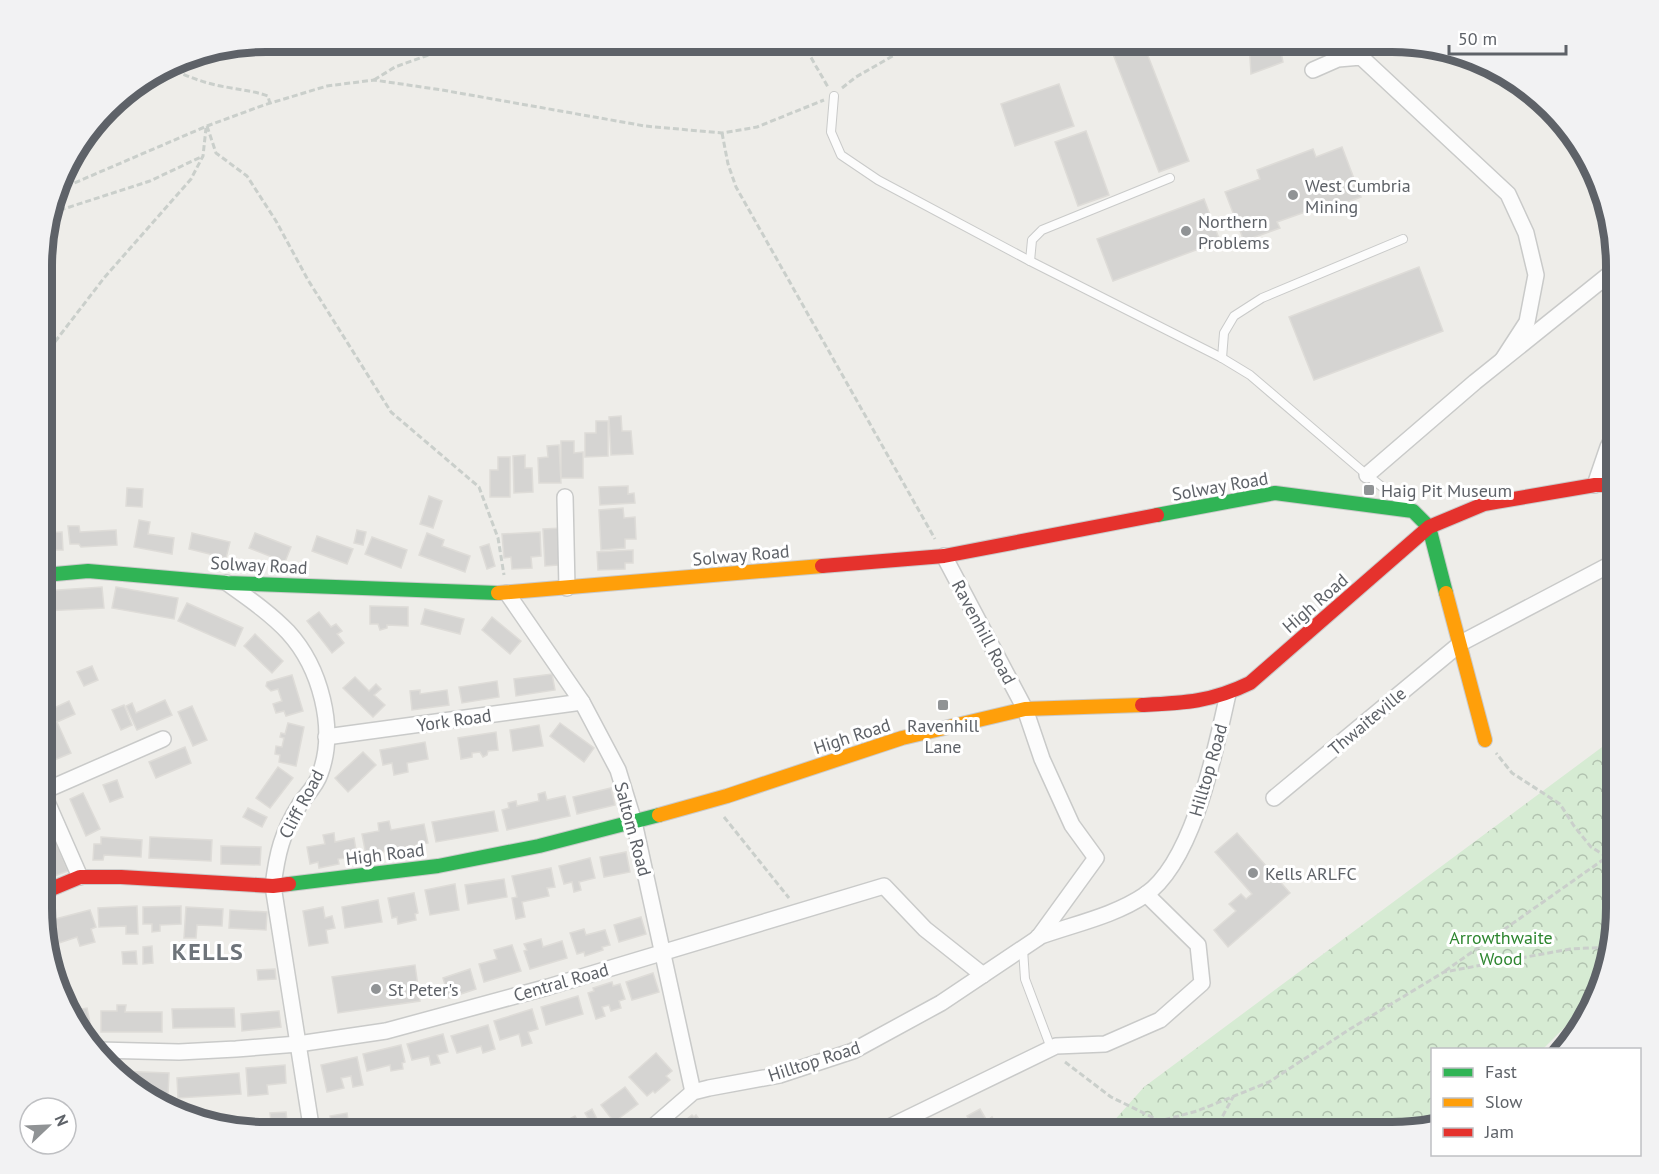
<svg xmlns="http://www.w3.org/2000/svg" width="1659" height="1174" viewBox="0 0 1659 1174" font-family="'PT Sans',sans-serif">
<defs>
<pattern id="forest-crowns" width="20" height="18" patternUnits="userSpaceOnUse" patternTransform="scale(1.5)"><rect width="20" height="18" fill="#d6ebd3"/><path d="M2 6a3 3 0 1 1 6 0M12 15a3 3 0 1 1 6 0" fill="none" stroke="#b1c2af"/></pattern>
</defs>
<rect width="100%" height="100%" fill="#eeede9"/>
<path fill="url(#forest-crowns)" d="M1617,736V922L1601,991L1543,1049L1432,1050V1123L1393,1132H1104L1144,1087Z"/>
<g fill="#d5d4d2" stroke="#dedcd8" stroke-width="1.5">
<path d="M1249,42H1279L1283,62L1251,74Z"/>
<path d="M1143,43L1189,161L1159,172L1113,54Z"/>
<path d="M1059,84L1074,126L1015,146L1001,104Z"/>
<path d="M1086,131L1109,195L1078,206L1055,142Z"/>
<path d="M1342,147L1361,197L1324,211L1322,206L1277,222L1280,228L1244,241L1225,192L1260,179L1257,170L1313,149L1316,157Z"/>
<path d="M1204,199L1220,241L1113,281L1097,239Z"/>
<path d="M1419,267L1443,331L1314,380L1289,317Z"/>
<path d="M621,416L622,431H631L633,454L611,455L609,417Z"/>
<path d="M596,421H608V456L585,457V433H596Z"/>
<path d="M561,441H574V453L583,452V478H561Z"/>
<path d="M559,445L561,483H539L538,458L548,457L547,446Z"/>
<path d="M525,455V468H532L533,492L514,493L513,456Z"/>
<path d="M498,457H510V497H490V470H498Z"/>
<path d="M628,486V494L634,493L635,503L600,505L599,487Z"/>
<path d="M127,488L143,489L142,507L126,506Z"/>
<path d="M429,496L442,501L433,528L420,524Z"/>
<path d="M623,508L624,518L635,517L636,539H625V548L601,550L599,510Z"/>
<path d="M139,520L150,522L148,534L174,538L172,554L134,547Z"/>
<path d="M68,526H79L80,532L116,530L117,545L81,547L79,544H70Z"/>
<path d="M562,528L564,559L558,560V565L545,566L543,529Z"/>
<path d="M357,530L366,532L363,545L354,543Z"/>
<path d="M62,532L63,550H44V533Z"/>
<path d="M540,532L541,556L531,557L532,568L512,569L511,557L504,558L502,534Z"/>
<path d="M192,533L230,542L226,558L189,549Z"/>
<path d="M255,533L291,547L285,562L249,548Z"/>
<path d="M427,533L444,540L442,546L470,556L465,572L419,555Z"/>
<path d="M317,536L353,549L347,564L312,551Z"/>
<path d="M372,537L407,550L401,568L365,554Z"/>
<path d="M489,544L495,566L487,569L480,547Z"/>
<path d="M633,550V563H625V569L598,570L597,552Z"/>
<path d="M102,587L104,608L44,611V591Z"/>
<path d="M116,587L178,598L174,619L112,608Z"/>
<path d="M187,603L243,628L235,646L178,621Z"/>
<path d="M370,606L408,607V626L387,625V628L380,630L378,624H370Z"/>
<path d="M425,609L464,619L460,634L421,624Z"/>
<path d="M319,612L331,627L336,624L342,631L337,634L344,643L332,653L307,621Z"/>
<path d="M492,617L521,641L510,654L482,630Z"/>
<path d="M255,634L283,661L272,673L244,646Z"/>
<path d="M92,666L98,680L84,686L77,672Z"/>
<path d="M552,674L555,690L516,696L514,679Z"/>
<path d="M292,675L303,711L286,716L284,711L276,713L273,704L282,701L278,689L271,691L266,686L267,682Z"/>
<path d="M355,677L369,691L376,684L381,689L374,695L385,705L373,717L343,688Z"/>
<path d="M497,681L499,697L462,703L459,687Z"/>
<path d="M420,690V694L447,690L449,705L412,710L410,691Z"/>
<path d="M46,694L52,709L69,701L75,714L57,722L71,753L52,761L44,743V695Z"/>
<path d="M165,700L172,715L137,730L126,706L132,703L136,713Z"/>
<path d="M124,705L132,725L121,730L112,710Z"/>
<path d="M192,706L207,740L193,746L178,712Z"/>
<path d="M288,723L304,727L296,766L279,762L280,755L275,754L276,746L282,747L284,738L280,737L281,733L285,734Z"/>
<path d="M560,723L594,748L584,762L550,736Z"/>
<path d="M539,725L543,746L513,751L510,730Z"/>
<path d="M496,732L498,750L488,751L487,755L483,757L480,752L472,753V757L461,759L458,738Z"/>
<path d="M425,742L428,759L407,763L408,772L394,775L392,763L383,765L380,750Z"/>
<path d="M185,747L191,763L156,778L149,762Z"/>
<path d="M363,752L376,765L348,792L335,778Z"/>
<path d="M278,767L293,778L270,808L256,798Z"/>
<path d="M117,780L123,797L110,802L103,785Z"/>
<path d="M611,788L615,805L577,814L573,797Z"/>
<path d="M545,792L547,800L565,796L570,816L507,830L502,810L509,808L508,803L516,801L517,806L539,801L538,794Z"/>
<path d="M83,793L100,829L86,836L70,799Z"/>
<path d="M248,808L267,817L262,827L243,817Z"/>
<path d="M494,811L498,831L436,842L432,822Z"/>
<path d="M389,821L391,830L424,824L428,843L366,855L362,834L379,831L378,823Z"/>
<path d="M334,833L335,842L354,838L357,856L338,859L339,864L319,868L318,862L310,864L307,847L325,844L323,835Z"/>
<path d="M1237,833L1290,893L1228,947L1214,930L1236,911L1229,904L1241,894L1246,899L1252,894L1215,852Z"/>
<path d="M101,837L142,840L141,857L104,855L103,860H93L94,844H101Z"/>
<path d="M150,837L212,840L211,861L149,858Z"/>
<path d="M56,843L68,871L44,880V857L51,854L48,847Z"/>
<path d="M221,846L261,847L260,865L221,864Z"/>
<path d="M626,852L630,872L604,877L600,857Z"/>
<path d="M590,858L595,878L579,882L581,890L574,892L572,882L564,884L559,866Z"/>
<path d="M551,868L555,887L547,888L549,896L522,902L525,917L516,919L512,898L517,897L512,876Z"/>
<path d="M504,879L507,897L468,904L465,885Z"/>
<path d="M455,884L459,910L430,915L425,890Z"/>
<path d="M414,893L418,913L415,914L416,920L398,924L397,917L392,918L388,898Z"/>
<path d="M378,900L382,922L345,928L342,907Z"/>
<path d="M137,906L138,934H126V926L99,927L98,908Z"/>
<path d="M181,906V924L160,925V931L152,932V924H143V907Z"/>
<path d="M186,907L223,909L222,926L197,925L196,938H184Z"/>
<path d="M323,907L325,918L332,916L335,928L326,930L328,943L309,946L303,911Z"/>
<path d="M90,910L96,927L91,929L95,942L80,946L77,937L47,947L44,931L57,927L55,919Z"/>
<path d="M230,910L267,912L266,930L229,928Z"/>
<path d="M641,917L646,934L619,942L614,925Z"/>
<path d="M584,929L586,935L605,930L610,945L602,947L603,950L585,956L584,952L577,954L570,933Z"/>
<path d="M541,939L543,947L562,941L567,958L530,969L524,951L527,950L524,944Z"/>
<path d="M512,945L521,971L484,982L479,964L497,959L494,950Z"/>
<path d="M152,946L153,963L143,964V947Z"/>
<path d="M136,951L137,964H123L122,952Z"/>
<path d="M415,965L420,1001L338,1013L332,977Z"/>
<path d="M275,969L276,979L258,980L257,970Z"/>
<path d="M470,969L476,989L449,998L443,978Z"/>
<path d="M653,973L659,992L632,1000L626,982Z"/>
<path d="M612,982L613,986L620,984L625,999L619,1001L621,1008L611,1011L609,1005L602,1007L605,1016L596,1019L588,993L594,991L593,988Z"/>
<path d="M578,996L583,1014L546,1025L541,1007Z"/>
<path d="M117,1005H126L125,1012H162V1032H101V1011H117Z"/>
<path d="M87,1008L91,1028L81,1030L72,1020L69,1011Z"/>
<path d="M234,1008L235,1027L173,1028L172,1009Z"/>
<path d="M532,1009L538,1029L528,1032L532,1043L522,1046L519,1034L500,1040L494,1021Z"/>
<path d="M279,1011L281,1027L242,1031L241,1014Z"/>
<path d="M488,1025L495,1049L483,1053L481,1046L457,1053L451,1036Z"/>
<path d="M443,1034L448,1052L437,1055L440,1063L431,1065L429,1056L412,1060L407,1044Z"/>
<path d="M401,1045L405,1062L402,1063L403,1069L391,1071L390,1065L367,1071L363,1054Z"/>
<path d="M656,1053L672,1071L666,1076L670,1080L655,1093L653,1091L647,1096L629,1077Z"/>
<path d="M357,1057L363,1085L353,1087L351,1076L341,1078L344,1088L327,1092L321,1065Z"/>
<path d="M285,1065L286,1083L267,1085L268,1094L248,1096L246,1068Z"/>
<path d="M117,1071L169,1073L168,1094L142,1093L129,1085Z"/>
<path d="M239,1073L241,1094L178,1098L177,1078Z"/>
<path d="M625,1087L638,1104L614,1122L601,1105Z"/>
<path d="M592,1109L602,1129L598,1132H564L560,1124L575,1116L579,1123L588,1118L585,1113Z"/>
<path d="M980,1109L987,1121L992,1117L999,1130L996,1132H948L946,1129L959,1122L962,1126L970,1121L967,1116Z"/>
<path d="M286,1112L288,1130L272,1131L270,1113Z"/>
<path d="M347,1113L349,1126L333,1129L330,1116Z"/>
<path d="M692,1115L694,1117L696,1115L708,1132H668L667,1130L680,1120L682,1123Z"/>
</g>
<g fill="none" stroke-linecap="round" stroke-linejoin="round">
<defs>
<g id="lane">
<path d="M834,96L831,132L841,155L878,180L1030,261L1222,358L1250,375L1367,475L1404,504"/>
<path d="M1030,261L1032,240L1042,230L1170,178"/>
<path d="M1222,358L1224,333L1234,316L1262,298L1403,239"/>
<path d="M44,833L58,827"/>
<path d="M1023,949L1025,979L1051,1048"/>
</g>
<g id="street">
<path d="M1313,70L1338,59L1361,57L1508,194L1526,233L1536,275L1527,322L1503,359"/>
<path d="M1367,475L1475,382L1617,268"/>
<path d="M1595,485L1608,447L1617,430"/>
<path d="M565,497L567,588"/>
<path d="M227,583C248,598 270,613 288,632C320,667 337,728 320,774C316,786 307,794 300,804C282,832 277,854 273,886L312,1132"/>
<path d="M507,593L582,702L618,770L634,822L693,1092"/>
<path d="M326,737L582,702"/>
<path d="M44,791L163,739"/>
<path d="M44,795L80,877"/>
<path d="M1274,798L1461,643L1613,563"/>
<path d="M1038,937C1074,924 1114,916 1145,895C1194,861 1215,751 1228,694"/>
<path d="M98,1050L179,1052L236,1049L298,1044L386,1031L548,987L884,886L925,929L983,975"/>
<path d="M647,1132L693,1092L709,1088L780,1075L853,1051L941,1003L1038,938L1096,858L1072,825L1042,759L1025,709L944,556"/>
<path d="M879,1132L1056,1046L1105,1044L1160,1020L1202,983L1198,945L1146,894"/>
</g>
<g id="fast">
<path d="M1157,515L1275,493L1413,511L1429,527L1446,593"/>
<path d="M44,575L88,571L227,583L498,593"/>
<path d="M289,884L438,866L539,846L659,815"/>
</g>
<g id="slow">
<path d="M498,593L822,566"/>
<path d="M1446,593L1485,740"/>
<path d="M659,815L727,796L902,738L1025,709L1142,705"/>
</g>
<g id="jam">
<path d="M822,566L944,556L1157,515"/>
<path d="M1142,705C1184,703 1211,702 1250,683L1429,527L1484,504L1595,485H1617"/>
<path d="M44,892L80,877H121L273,886L289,884"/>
</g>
</defs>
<use href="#lane" stroke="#c9cac9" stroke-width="10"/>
<use href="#street" stroke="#c9cac9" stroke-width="18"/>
<use href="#fast" stroke="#cacaca" stroke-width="16"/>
<use href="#slow" stroke="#cacaca" stroke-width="16"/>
<use href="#jam" stroke="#cacaca" stroke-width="16"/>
<g stroke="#cacfcb" stroke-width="3" stroke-dasharray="6 3" stroke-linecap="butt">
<path d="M802,42L828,87"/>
<path d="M167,67C186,76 206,84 226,87C241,90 254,91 268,96L270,104"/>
<path d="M374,80L395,67L465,42"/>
<path d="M842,88L856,77L917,42"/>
<path d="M207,126L216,153L247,176L276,221L308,280L391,412L479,487L498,538L504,575"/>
<path d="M722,133L728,164L736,187L935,539"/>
<path d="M58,190L207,126L264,105L327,86L374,80L442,90L645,126L722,133L757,127L824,100"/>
<path d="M51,213L150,181L203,156"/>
<path d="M44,356L104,278L191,179L203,156L206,128"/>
<path d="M724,817L789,898"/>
<path d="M1607,857H1617"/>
<path d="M1445,971L1607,857L1591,847L1574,826L1560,804L1512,773L1496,753"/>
<path d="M1065,1062L1111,1097L1160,1121L1197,1111L1269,1082L1350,1029L1444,972L1570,949L1611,947"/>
<path d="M1168,1132L1179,1117"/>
<path d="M1214,1132L1233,1097"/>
</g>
<use href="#lane" stroke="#fcfcfc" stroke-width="8"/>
<use href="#street" stroke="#fcfcfc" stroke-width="15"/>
<use href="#fast" stroke="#30b455" stroke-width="14"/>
<use href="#slow" stroke="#ff9f0a" stroke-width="14"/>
<use href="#jam" stroke="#e5322d" stroke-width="14"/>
</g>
<g fill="#909395" stroke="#fff" stroke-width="2">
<circle cx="1293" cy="195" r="6"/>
<circle cx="1186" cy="231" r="6"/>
<rect x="1363" y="484" width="12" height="12" rx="3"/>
<rect x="937" y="699" width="12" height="12" rx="3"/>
<circle cx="1253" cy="873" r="6"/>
<circle cx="376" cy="989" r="6"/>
</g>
<g text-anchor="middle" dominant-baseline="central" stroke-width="6" stroke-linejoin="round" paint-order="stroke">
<g font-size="18" fill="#5e6268" stroke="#fff" text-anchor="start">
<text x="1305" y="185">West Cumbria<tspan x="1305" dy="21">Mining</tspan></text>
<text x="1198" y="221">Northern<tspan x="1198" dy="21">Problems</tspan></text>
<text x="1381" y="490">Haig Pit Museum</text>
<text x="943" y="725" text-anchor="middle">Ravenhill<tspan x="943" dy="21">Lane</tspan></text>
<text x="1265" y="873">Kells ARLFC</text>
<text x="388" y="989">St Peter's</text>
</g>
<g font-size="18" fill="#5e6268" stroke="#fff">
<text transform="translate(1220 486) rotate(-10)">Solway Road</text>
<text transform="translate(741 555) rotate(-5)">Solway Road</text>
<text transform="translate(259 565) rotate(3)">Solway Road</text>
<text transform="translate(1315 603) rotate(-41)">High Road</text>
<text transform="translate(984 632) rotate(62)">Ravenhill Road</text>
<text transform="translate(454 720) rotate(-8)">York Road</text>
<text transform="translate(1367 721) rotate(-40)">Thwaiteville</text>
<text transform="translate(852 736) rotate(-18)">High Road</text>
<text transform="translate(1208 770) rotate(-74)">Hilltop Road</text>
<text transform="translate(301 804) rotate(-62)">Cliff Road</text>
<text transform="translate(633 829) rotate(75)">Saltom Road</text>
<text transform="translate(385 854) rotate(-7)">High Road</text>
<text transform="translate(561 982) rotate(-16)">Central Road</text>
<text transform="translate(814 1061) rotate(-18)">Hilltop Road</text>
</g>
<g font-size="18" fill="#2e8630" stroke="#fff">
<text x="1501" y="937">Arrowthwaite<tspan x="1501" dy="21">Wood</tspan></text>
</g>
<g font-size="24" font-weight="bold" letter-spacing="1.5" fill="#6e747a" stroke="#fff">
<text x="208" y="951">KELLS</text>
</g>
</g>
<path d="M0 0H1659V1174H0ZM266 52H1392A214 214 0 0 1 1606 266V908A214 214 0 0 1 1392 1122H266A214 214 0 0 1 52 908V266A214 214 0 0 1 266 52Z" fill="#f2f2f3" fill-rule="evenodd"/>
<path fill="none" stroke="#5e6268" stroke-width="8" d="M266 52H1392A214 214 0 0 1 1606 266V908A214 214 0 0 1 1392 1122H266A214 214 0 0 1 52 908V266A214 214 0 0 1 266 52Z"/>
<rect x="1431" y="1048" width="210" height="108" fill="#ffffff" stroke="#bfc0c3" stroke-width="1.5"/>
<rect x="1443" y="1068" width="30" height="9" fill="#30b455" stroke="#bfc0c3" stroke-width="1.5"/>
<text x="1485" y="1078" font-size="18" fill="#5e6268">Fast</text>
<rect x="1443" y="1098" width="30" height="9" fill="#ff9f0a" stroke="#bfc0c3" stroke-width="1.5"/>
<text x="1485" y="1108" font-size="18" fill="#5e6268">Slow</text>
<rect x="1443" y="1128" width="30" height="9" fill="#e5322d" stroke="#bfc0c3" stroke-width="1.5"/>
<text x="1485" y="1138" font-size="18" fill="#5e6268">Jam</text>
<g transform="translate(48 1126) rotate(67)"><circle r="28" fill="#ffffff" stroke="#bfc0c3" stroke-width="1.5"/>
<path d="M0-4.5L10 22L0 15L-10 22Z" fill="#909395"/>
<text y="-9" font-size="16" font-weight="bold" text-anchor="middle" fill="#5e6268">N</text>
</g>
<path d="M1449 45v9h117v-9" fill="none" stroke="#5e6268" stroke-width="3"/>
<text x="1458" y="45" font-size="18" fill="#5e6268" stroke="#ffffff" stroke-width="4.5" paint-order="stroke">50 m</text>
</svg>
